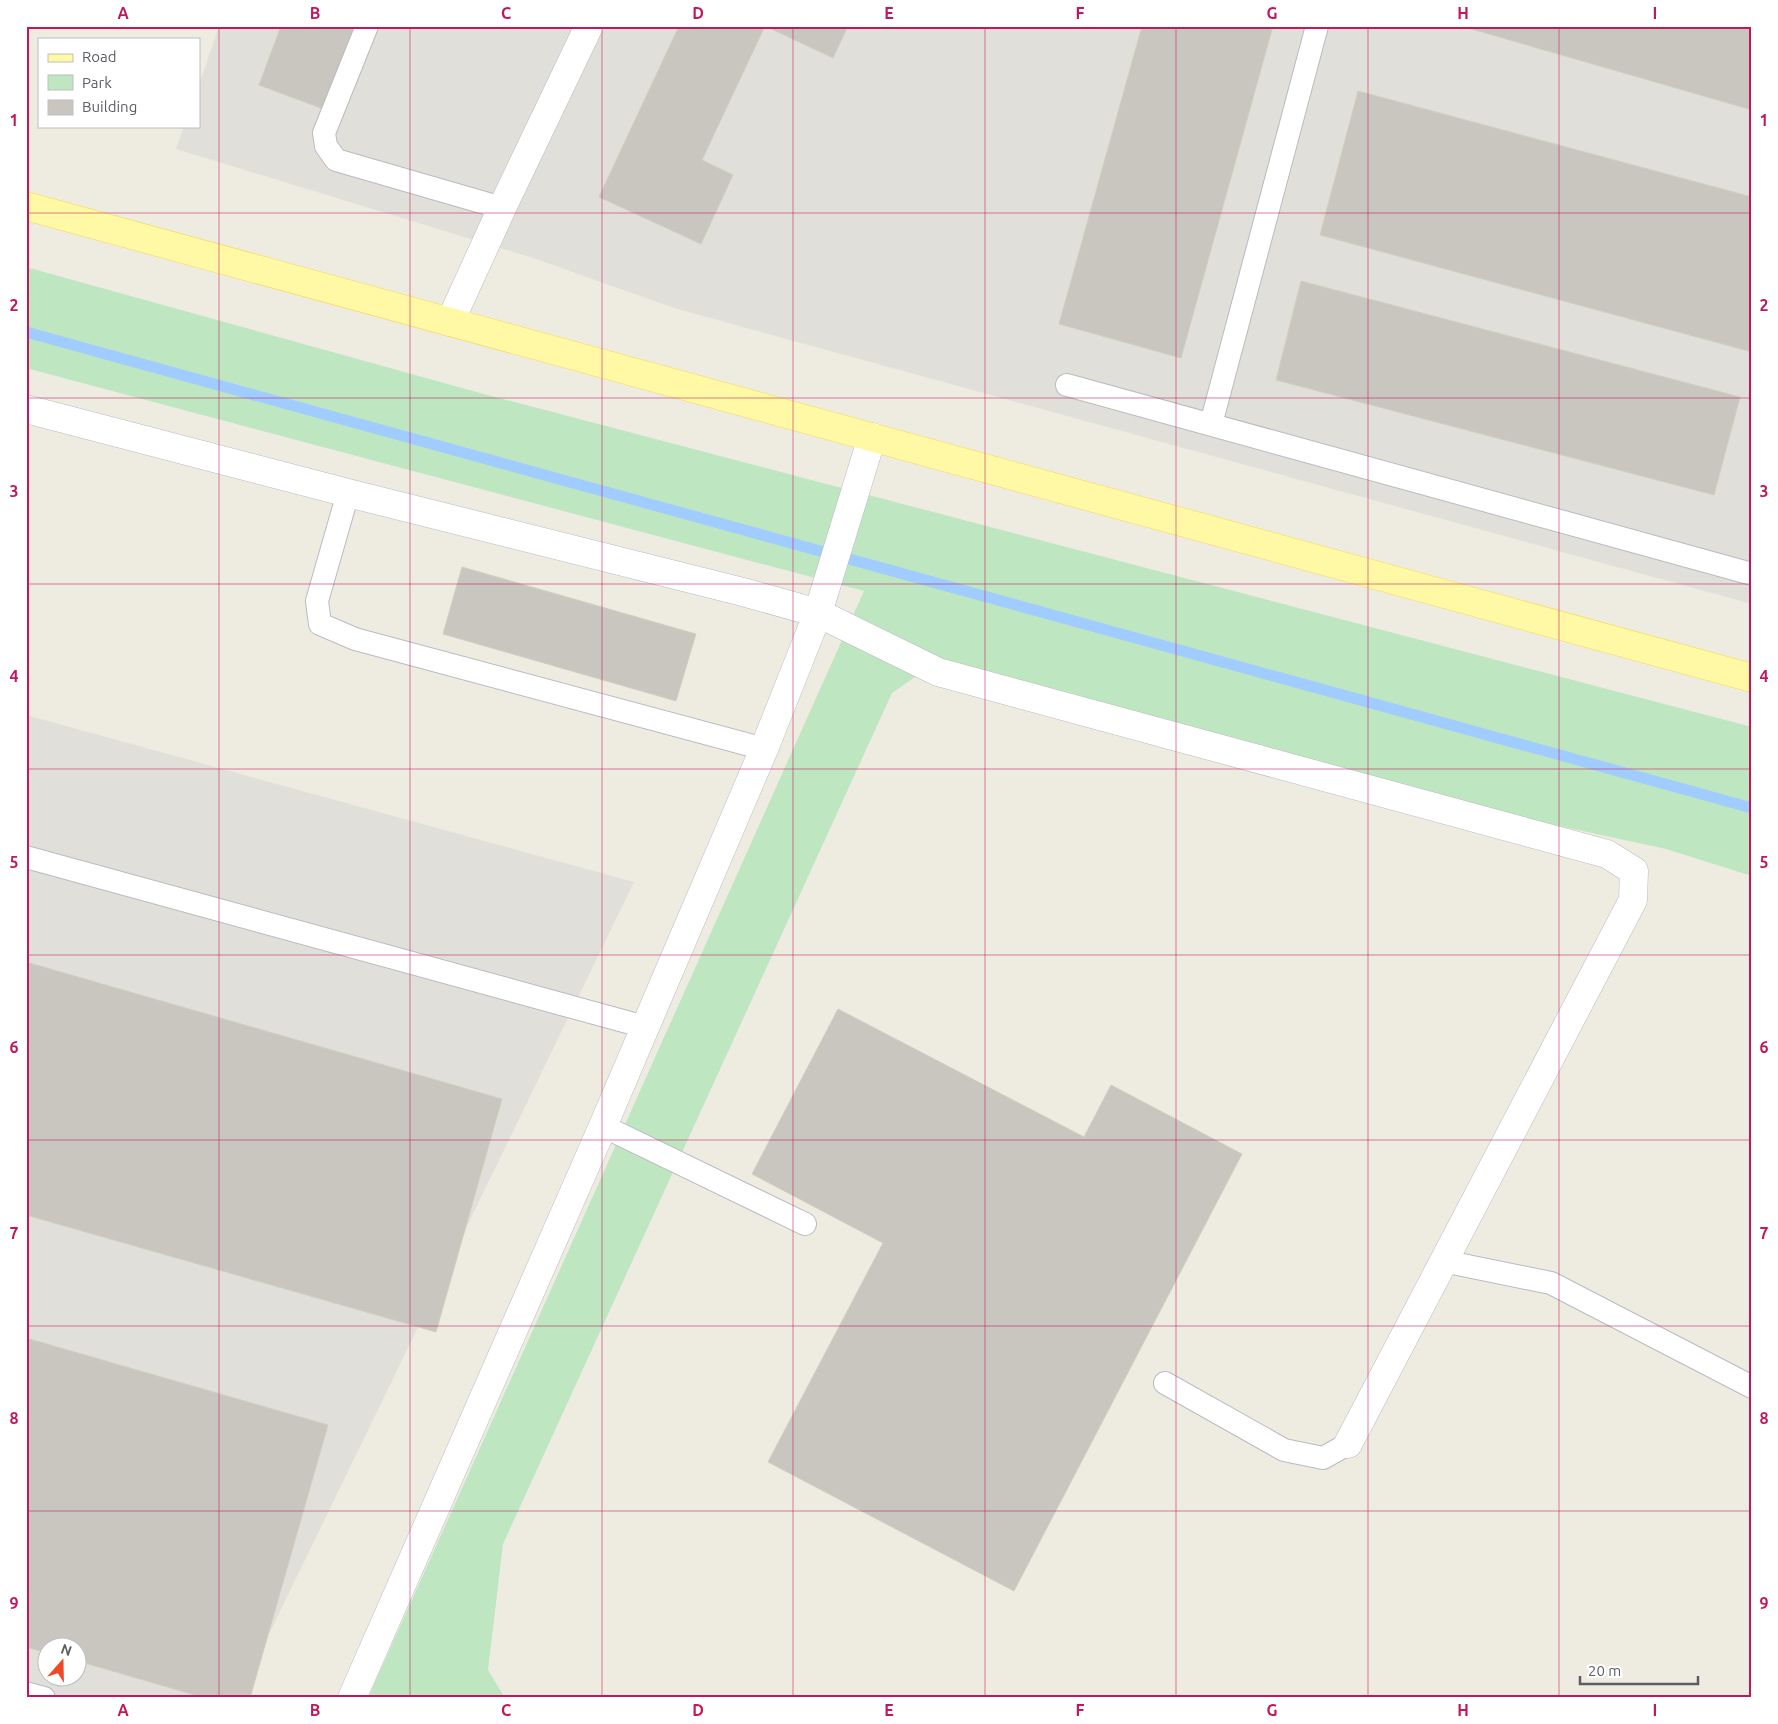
<svg xmlns="http://www.w3.org/2000/svg" width="1778" height="1724" viewBox="0 0 1778 1724" font-family="Ubuntu,sans-serif">
<rect width="100%" height="100%" fill="#eeece1"/>
<g fill="#e1dfd9" fill-rule="evenodd">
<path d="M219,26H1752V604L677,309L530,257L176,149L184,126H199V85Z"/>
<path d="M26,715L634,882L238,1698H26ZM48,1646H78V1676H48Z"/>
</g>
<path fill="#bde6c1" d="M26,267L480,393L1752,727V876L1666,849L1238,756L925,670L892,693L503,1544L488,1670L505,1698H368L864,591L26,368Z"/>
<g fill="none" stroke-linecap="round" stroke-linejoin="round">
<path stroke="#a0ccff" stroke-width="11" d="M26,332L1752,808"/>
</g>
<g fill="#c8c6bf" stroke="#d2cec0">
<path d="M281,26H356L326,110L259,85Z"/>
<path d="M679,26H765L702,160L733,175L701,244L599,197Z"/>
<path d="M765,26H848L833,58Z"/>
<path d="M1142,26H1273L1181,358L1059,324Z"/>
<path d="M1461,26H1752V110Z"/>
<path d="M1358,91L1752,197V352L1320,235Z"/>
<path d="M1301,281L1740,397L1714,495L1276,380Z"/>
<path d="M462,567L696,634L676,701L443,634Z"/>
<path d="M26,962L502,1099L436,1332L26,1215Z"/>
<path d="M838,1009L1084,1137L1111,1085L1242,1154L1014,1591L768,1462L883,1243L752,1174Z"/>
<path d="M26,1338L328,1425L250,1698H205L78,1661V1646H48V1653L26,1647Z"/>
</g>
<g fill="none" stroke-linecap="round" stroke-linejoin="round">
<defs>
<g id="service">
<path d="M367,26L324,133L326,146L336,160L502,208"/>
<path d="M1067,385L1752,574"/>
<path d="M1211,424L1317,26"/>
<path d="M348,493L317,601L320,624L355,639L764,749"/>
<path d="M26,857L645,1027"/>
<path d="M603,1126L805,1224"/>
<path d="M1443,1261L1551,1283L1752,1387"/>
<path d="M1165,1383L1284,1450L1323,1458L1348,1444"/>
<path d="M26,1693L44,1698"/>
</g>
<g id="minor">
<path d="M450,322L502,208L589,26"/>
<path d="M26,409L348,493L743,592L818,613L938,672L1607,854L1634,871L1633,900L1348,1444"/>
<path d="M352,1698L603,1126L764,749L818,613L872,437"/>
</g>
<path id="primary" d="M26,206L1752,678"/>
</defs>
<use href="#service" stroke="#b9bbc1" stroke-width="24"/>
<use href="#minor" stroke="#b9bbc1" stroke-width="29"/>
<use href="#primary" stroke="#f6d852" stroke-width="29"/>
<use href="#service" stroke="#fff" stroke-width="22"/>
<use href="#minor" stroke="#fff" stroke-width="28"/>
<use href="#primary" stroke="#fff9a5" stroke-width="28"/>
</g>
<path fill="none" stroke="#c2185b" stroke-width="1" stroke-opacity="0.55" d="M219,26V1698M410,26V1698M602,26V1698M793,26V1698M985,26V1698M1176,26V1698M1368,26V1698M1559,26V1698M26,213H1752M26,398H1752M26,584H1752M26,769H1752M26,955H1752M26,1140H1752M26,1326H1752M26,1511H1752"/>
<rect width="1778" height="1724" fill="none" stroke="#ffffff" stroke-width="55"/>
<rect x="38" y="38" width="162" height="90" fill="#ffffff" stroke="#bdbec1"/>
<rect x="48" y="54" width="25" height="8" fill="#fff9a5" stroke="#bdbec1"/>
<text x="82" y="62" font-size="15" fill="#5a5d63">Road</text>
<rect x="48" y="75" width="25" height="15" fill="#bde6c1" stroke="#bdbec1"/>
<text x="82" y="88" font-size="15" fill="#5a5d63">Park</text>
<rect x="48" y="100" width="25" height="15" fill="#c8c6bf" stroke="#bdbec1"/>
<text x="82" y="112" font-size="15" fill="#5a5d63">Building</text>
<g transform="translate(62 1662) rotate(20)"><circle r="24" fill="#ffffff" stroke="#bdbec1"/>
<path d="M0-4L9 19L0 12L-9 19Z" fill="#ef4926"/>
<text y="-8" font-size="14" font-weight="bold" text-anchor="middle" fill="#5a5d63">N</text>
</g>
<path d="M1580 1676v8h118v-8" fill="none" stroke="#5a5d63" stroke-width="2.5"/>
<text x="1588" y="1676" font-size="15" fill="#5a5d63" stroke="#ffffff" stroke-width="4" paint-order="stroke">20 m</text>
<rect x="28" y="28" width="1722" height="1668" fill="none" stroke="#c2185b" stroke-width="2"/>
<g font-size="16" text-anchor="middle" font-weight="bold" fill="#c2185b">
<text x="123" y="19">A</text>
<text x="315" y="19">B</text>
<text x="506" y="19">C</text>
<text x="698" y="19">D</text>
<text x="889" y="19">E</text>
<text x="1080" y="19">F</text>
<text x="1272" y="19">G</text>
<text x="1463" y="19">H</text>
<text x="1655" y="19">I</text>
<text x="14" y="126">1</text>
<text x="1764" y="126">1</text>
<text x="14" y="311">2</text>
<text x="1764" y="311">2</text>
<text x="14" y="497">3</text>
<text x="1764" y="497">3</text>
<text x="14" y="682">4</text>
<text x="1764" y="682">4</text>
<text x="14" y="868">5</text>
<text x="1764" y="868">5</text>
<text x="14" y="1053">6</text>
<text x="1764" y="1053">6</text>
<text x="14" y="1239">7</text>
<text x="1764" y="1239">7</text>
<text x="14" y="1424">8</text>
<text x="1764" y="1424">8</text>
<text x="14" y="1609">9</text>
<text x="1764" y="1609">9</text>
<text x="123" y="1716">A</text>
<text x="315" y="1716">B</text>
<text x="506" y="1716">C</text>
<text x="698" y="1716">D</text>
<text x="889" y="1716">E</text>
<text x="1080" y="1716">F</text>
<text x="1272" y="1716">G</text>
<text x="1463" y="1716">H</text>
<text x="1655" y="1716">I</text>
</g>
</svg>
